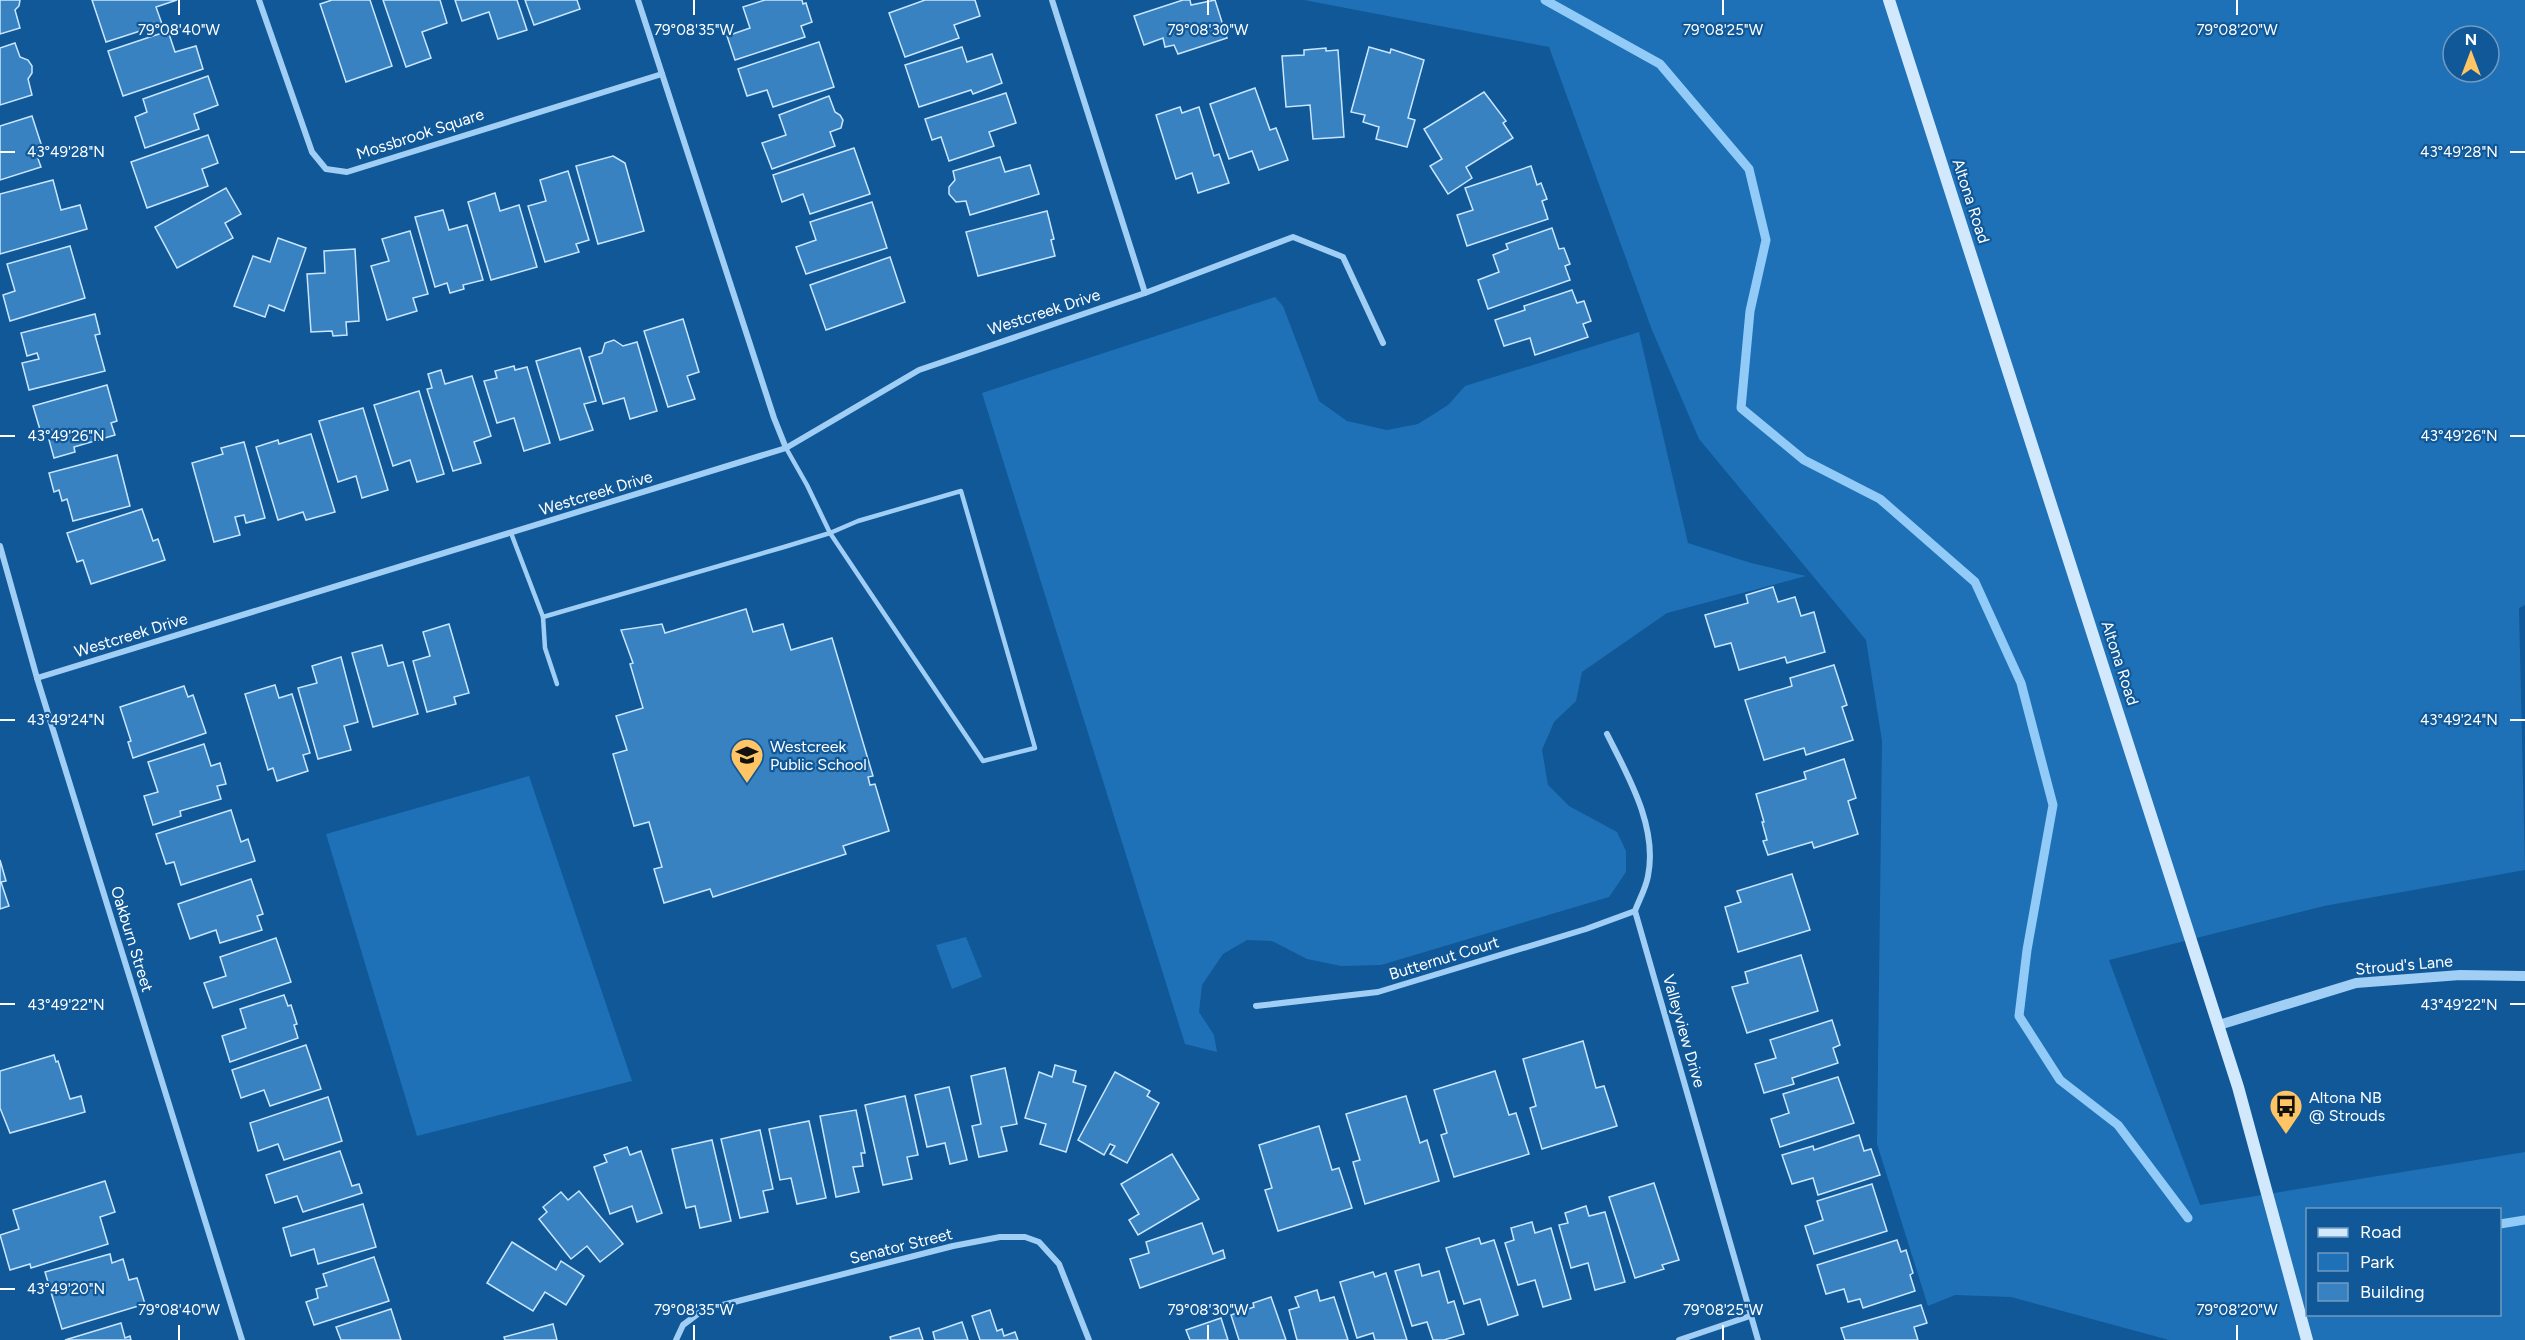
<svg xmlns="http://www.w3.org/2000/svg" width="2525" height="1340" viewBox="0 0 2525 1340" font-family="Figtree,sans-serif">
<rect width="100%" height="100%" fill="#105898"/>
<g fill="#1e71b6" fill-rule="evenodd">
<path d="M1304,0H2525V605L2519,608L2525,870L2324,906L2109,960L2200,1205L2525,1152V1340H2169L2011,1297L1955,1295L1928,1306L1877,1144L1882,741L1866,640L1699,439L1652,330L1549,47ZM2453,36H2489V72H2453ZM2308,1210H2500V1314H2308Z"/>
<path d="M1275,297L1283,306L1319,401L1347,421L1387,430L1418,424L1448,405L1465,386L1639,332L1688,543L1751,563L1806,576L1667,613L1582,672L1576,701L1554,722L1542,750L1548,785L1569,806L1617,832L1626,851V872L1609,897L1381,965L1341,966L1307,959L1272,941L1247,940L1223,954L1202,985L1199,1012L1214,1035L1217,1052L1185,1044L982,393Z"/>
<path d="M529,776L632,1081L417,1136L326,834Z"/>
<path d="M966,937L982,977L952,989L936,945Z"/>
</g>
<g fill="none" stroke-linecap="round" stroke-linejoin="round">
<g stroke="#92cbf8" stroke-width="9">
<path d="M1545,0L1660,64L1749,169L1766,240L1750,311L1741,408L1804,460L1880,499L1975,582L2021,683L2053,805L2027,950L2019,1016L2060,1080L2118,1125L2188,1218"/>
<path d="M2500,1224L2525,1220"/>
</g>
</g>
<g fill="#3882c1" stroke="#c9e6fe" stroke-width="1.5">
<path d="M0,0H20L19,6L15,10L20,28L0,34Z"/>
<path d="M92,0H177L156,7L162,24L106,42Z"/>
<path d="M332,0H370L392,66L346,82L320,4Z"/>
<path d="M383,0H440L447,23L422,32L431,58L406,67Z"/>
<path d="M455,0H517L527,30L498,39L489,12L462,21Z"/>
<path d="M525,0H577L580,9L534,25Z"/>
<path d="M765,0H802L803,4L806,3L812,22L801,26L805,37L735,60L727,36L750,28L743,7Z"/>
<path d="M925,0H975L980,16L954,25L959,38L905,57L889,13Z"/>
<path d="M1183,0H1190L1191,5L1215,0L1227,38L1178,54L1174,45L1165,47L1163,38L1144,45L1134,16Z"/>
<path d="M168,31L175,52L196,46L203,69L123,96L108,51Z"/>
<path d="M819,42L834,87L773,107L767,90L747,96L738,69Z"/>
<path d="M15,43L20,57L28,60L32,66V73L28,79L32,95L0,105V48Z"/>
<path d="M962,47L967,62L992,54L1002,83L973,94L971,90L919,107L905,65Z"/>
<path d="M1369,47L1390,53L1391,49L1424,60L1408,118L1415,120L1407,147L1376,139L1379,127L1363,122L1365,115L1351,112Z"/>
<path d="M1326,48V51L1338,50L1344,137L1313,139L1310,105L1286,107L1282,56L1304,55V50Z"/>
<path d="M208,76L218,105L194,114L199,129L145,148L135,117L147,112L143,99Z"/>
<path d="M1255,88L1270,130L1276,128L1288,160L1259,170L1252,151L1229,159L1210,104Z"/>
<path d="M1484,92L1506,121L1503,123L1513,138L1466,167L1472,178L1448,194L1430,166L1442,159L1424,129Z"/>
<path d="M1006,93L1016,123L989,132L994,146L949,161L941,137L932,140L925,119Z"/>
<path d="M829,96L835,112L840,115L843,120L841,128L830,132L835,146L772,169L762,143L786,135L779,115Z"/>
<path d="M1180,107L1182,113L1199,107L1214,156L1219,154L1229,183L1198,193L1192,173L1176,179L1156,115Z"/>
<path d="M32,116L44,153L37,156L41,167L0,180V126Z"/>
<path d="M208,135L218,163L202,169L208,186L147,208L131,162Z"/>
<path d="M854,148L870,194L810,214L803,194L782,202L773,175Z"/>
<path d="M613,156L625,163L644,231L598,244L576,166Z"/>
<path d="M1000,157L1005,172L1030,165L1039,194L970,215L966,201L956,202L949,194V187L955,180L953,171Z"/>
<path d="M1531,166L1537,185L1541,183L1547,199L1542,201L1548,219L1467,246L1457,215L1473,210L1465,188Z"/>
<path d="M568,171L589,240L576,244L579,252L545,262L528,206L546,201L540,180Z"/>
<path d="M53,180L61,210L80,205L87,229L0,254V194Z"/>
<path d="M226,188L241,214L225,223L233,238L177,268L155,227Z"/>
<path d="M495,193L500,211L519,205L537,267L491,280L468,202Z"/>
<path d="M872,202L887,248L806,274L796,247L816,240L810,222Z"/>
<path d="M443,210L449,230L467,225L483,280L463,285L464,289L450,293L447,283L435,287L415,217Z"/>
<path d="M1047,211L1054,239L1051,240L1055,256L978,276L966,232Z"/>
<path d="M1552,228L1559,249L1564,248L1570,264L1565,266L1570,280L1488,309L1478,280L1499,272L1493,255L1508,249L1506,244Z"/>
<path d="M410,231L428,294L413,298L417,311L387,320L371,266L389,261L382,239Z"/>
<path d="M278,238L306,248L284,311L269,305L265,317L234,306L253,256L270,262Z"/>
<path d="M70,246L85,298L10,321L3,295L15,291L7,264Z"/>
<path d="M355,249L359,321L346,322L347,335L333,336L332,331L311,332L307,274L325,273L324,251Z"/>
<path d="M890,257L905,302L826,330L810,285Z"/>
<path d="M1572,290L1577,303L1584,301L1591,321L1583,324L1588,337L1535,355L1530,338L1504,346L1495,320L1525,310L1524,306Z"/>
<path d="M95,314L100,334L95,335L105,371L29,390L22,363L39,359L37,353L27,356L21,333Z"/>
<path d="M683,319L699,372L687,376L695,399L668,407L644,331Z"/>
<path d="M614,340L623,346L637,342L657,411L630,419L624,398L603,404L589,357L602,353L605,343Z"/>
<path d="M580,348L596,401L584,404L593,430L560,440L536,361Z"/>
<path d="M514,366L515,370L527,367L550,443L524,451L514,418L497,423L484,381L497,378L495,371Z"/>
<path d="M441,370L445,384L472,376L491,436L474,442L481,463L453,471L427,389L432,388L428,374Z"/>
<path d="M107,385L117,421L111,423L115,435L74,447L75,452L54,458L49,440L53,438L51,430L41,433L33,406Z"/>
<path d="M419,391L444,474L417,482L410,460L393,466L374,405Z"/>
<path d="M363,408L388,490L362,498L356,476L338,482L319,421Z"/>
<path d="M311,434L335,512L306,520L303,512L278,520L256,447L278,440L279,444Z"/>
<path d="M244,442L265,518L246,523L244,515L235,517L240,535L214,542L192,463L223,454L221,448Z"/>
<path d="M117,455L130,506L73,521L67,499L62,501L59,490L54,492L49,473Z"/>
<path d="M142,509L153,541L158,539L165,560L91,584L83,560L77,562L67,533Z"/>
<path d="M1773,587L1778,602L1795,597L1801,616L1814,612L1825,652L1787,663L1785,657L1739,670L1731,643L1715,647L1705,615L1748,603L1746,595Z"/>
<path d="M746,609L753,632L783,624L791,650L832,638L873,776L868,777L870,785L875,784L889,831L843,846L846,854L713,897L710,889L664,903L654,869L662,867L649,822L634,826L613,754L627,750L616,716L643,708L630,664L633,663L621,630L662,624L665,633Z"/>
<path d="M449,624L469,693L454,697L456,704L427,712L413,661L430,656L423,632Z"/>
<path d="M382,645L388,666L403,662L418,714L373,727L352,653Z"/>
<path d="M341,657L358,722L344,726L351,750L318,759L298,688L317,683L312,666Z"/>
<path d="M1834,665L1847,705L1842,707L1853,740L1806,755L1804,748L1764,760L1745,700L1792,686L1790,678Z"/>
<path d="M275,685L279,698L292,694L310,753L303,755L308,771L277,781L273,768L268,770L245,694Z"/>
<path d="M184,686L188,697L193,695L206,733L133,758L128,742L131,741L120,707Z"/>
<path d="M204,744L211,766L220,763L226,784L217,786L221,799L180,811L181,816L153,825L144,796L158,792L148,762Z"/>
<path d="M1844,759L1856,798L1848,801L1858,834L1814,848L1812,842L1768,855L1763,841L1767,840L1762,822H1764L1756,794L1806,779L1804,772Z"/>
<path d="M231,810L241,842L248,839L255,861L181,885L174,862L166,864L156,834Z"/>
<path d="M0,860L6,881L1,882L9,906L0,909Z"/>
<path d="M1792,874L1810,930L1738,952L1725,907L1741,902L1737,891Z"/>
<path d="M251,879L263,914L257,916L262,930L220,943L216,930L190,939L178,904Z"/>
<path d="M276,938L291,982L213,1008L204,983L226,976L220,957Z"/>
<path d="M1801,955L1818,1011L1747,1033L1732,987L1748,983L1745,972Z"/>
<path d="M284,995L288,1006L291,1005L297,1024L294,1025L298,1038L230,1062L222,1036L246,1028L240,1009Z"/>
<path d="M1832,1020L1840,1045L1833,1048L1838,1063L1792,1078L1794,1084L1764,1093L1755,1064L1776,1058L1770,1040Z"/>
<path d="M1583,1041L1596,1088L1604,1086L1617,1126L1542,1149L1530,1108L1536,1106L1523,1059Z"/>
<path d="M306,1045L321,1089L270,1106L264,1090L241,1098L232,1070Z"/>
<path d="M54,1055L56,1062L58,1061L70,1099L81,1096L85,1112L10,1133L0,1108V1071Z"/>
<path d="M1055,1065L1076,1071L1073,1082L1086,1086L1066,1152L1040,1144L1046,1124L1025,1118L1039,1072L1052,1077Z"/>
<path d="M1005,1068L1017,1124L1001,1127L1007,1151L979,1157L972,1126L981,1124L971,1076Z"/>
<path d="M1495,1071L1509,1115L1516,1113L1529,1154L1454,1177L1441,1135L1447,1133L1434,1090Z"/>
<path d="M1115,1072L1150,1091L1147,1096L1159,1103L1127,1163L1110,1154L1115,1146L1110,1144L1104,1155L1078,1140Z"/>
<path d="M1838,1077L1854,1123L1780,1147L1771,1119L1789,1113L1783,1094Z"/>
<path d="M949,1087L967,1160L950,1164L945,1143L927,1147L915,1095Z"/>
<path d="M905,1096L918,1155L907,1157L912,1179L883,1185L865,1105Z"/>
<path d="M1406,1096L1420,1143L1427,1140L1439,1181L1365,1204L1353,1162L1360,1160L1346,1114Z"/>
<path d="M328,1097L342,1141L284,1160L278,1144L258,1151L250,1123Z"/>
<path d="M856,1110L865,1153H861L863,1166L853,1167L859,1192L836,1197L820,1116Z"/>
<path d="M809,1121L826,1198L797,1204L791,1178L780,1180L769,1129Z"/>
<path d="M1319,1126L1332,1170L1339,1168L1352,1208L1278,1231L1265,1190L1272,1188L1259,1145Z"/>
<path d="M760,1130L773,1189L763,1191L768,1212L740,1218L721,1139Z"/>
<path d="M1859,1135L1864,1151L1871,1149L1880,1175L1818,1195L1813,1178L1792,1184L1782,1155L1813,1146L1814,1150Z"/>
<path d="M712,1140L731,1221L700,1228L695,1206L686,1208L672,1149Z"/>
<path d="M627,1147L630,1155L641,1151L662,1213L637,1222L632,1206L610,1214L594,1167L607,1162L604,1155Z"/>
<path d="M340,1151L352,1186L359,1184L362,1193L303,1212L297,1196L275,1203L266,1175Z"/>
<path d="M1172,1154L1199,1199L1138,1235L1129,1220L1139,1214L1121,1184Z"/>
<path d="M105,1181L115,1212L100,1217L108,1244L31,1268L30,1264L10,1270L0,1235L19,1229L13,1210Z"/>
<path d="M1654,1183L1679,1260L1662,1265L1664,1269L1635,1278L1609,1197Z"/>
<path d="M1872,1184L1887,1231L1814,1254L1805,1226L1823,1220L1817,1201Z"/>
<path d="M579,1191L623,1244L600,1262L587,1246L571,1259L539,1219L547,1212L543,1207L561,1192L568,1200Z"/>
<path d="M363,1204L376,1247L318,1264L314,1249L291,1256L283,1228Z"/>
<path d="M1586,1206L1589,1216L1605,1212L1625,1282L1595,1290L1588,1263L1571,1268L1559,1225L1568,1223L1565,1213Z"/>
<path d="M1532,1222L1535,1233L1551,1228L1571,1299L1543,1307L1535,1280L1518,1285L1505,1243L1514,1240L1511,1228Z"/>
<path d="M1202,1223L1213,1254L1223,1250L1225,1258L1140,1288L1130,1259L1149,1253L1146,1242Z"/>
<path d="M1479,1238L1481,1244L1494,1240L1518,1315L1488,1325L1480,1299L1464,1304L1446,1248Z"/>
<path d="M1897,1240L1901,1252L1906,1250L1913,1273L1910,1275L1915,1291L1863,1308L1860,1299L1848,1302L1844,1289L1826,1294L1817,1265Z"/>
<path d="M512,1242L556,1270L561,1261L584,1276L566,1305L545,1292L533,1311L487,1283Z"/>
<path d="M110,1254L112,1263L123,1259L129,1280L137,1278L145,1304L62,1329L45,1272Z"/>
<path d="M374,1257L389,1301L314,1325L306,1302L318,1298L316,1289L327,1286L323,1274Z"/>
<path d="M1419,1264L1422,1276L1439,1271L1448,1303L1454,1301L1464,1334L1444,1340H1433L1427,1322L1412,1326L1395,1271Z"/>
<path d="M1373,1272L1375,1277L1386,1273L1407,1340H1375L1373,1333L1357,1338L1340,1282Z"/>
<path d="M1317,1290L1320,1301L1334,1297L1348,1340H1297L1289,1310L1299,1307L1295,1297Z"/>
<path d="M1271,1297L1286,1340H1239L1231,1315L1254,1307L1253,1303Z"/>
<path d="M1921,1305L1927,1323L1914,1327L1918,1340H1845L1841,1328Z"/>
<path d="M391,1309L401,1340H341L336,1327Z"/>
<path d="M990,1310L997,1331L1002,1329L1004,1336L1015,1332L1018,1340H980L972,1316Z"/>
<path d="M1221,1318L1228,1340H1190L1186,1330Z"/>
<path d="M962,1322L968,1340H935L933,1332Z"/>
<path d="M121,1323L125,1338L130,1336L131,1340H65Z"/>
<path d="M553,1324L557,1340H505L504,1337Z"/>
<path d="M919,1328L923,1340H891L890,1337Z"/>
</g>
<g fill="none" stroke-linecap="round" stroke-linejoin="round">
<g stroke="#a1cef4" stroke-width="4.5">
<path d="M511,533L543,617L784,547L830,533L858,521L961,491L1035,748L983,761L830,533L807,485L786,448"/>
<path d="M543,617L545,648L557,684"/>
</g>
<g stroke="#a1cef4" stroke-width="6">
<path d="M259,0L312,152L326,169L347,172L662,74"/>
<path d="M638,0L774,418L786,448"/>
<path d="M1052,0L1145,293"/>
<path d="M0,546L37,678L242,1340"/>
<path d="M37,678L786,448L919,370L1145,293L1293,237L1343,257L1383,343"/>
<path d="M1607,734C1628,776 1658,827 1648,876C1646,888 1639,900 1635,911L1758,1340"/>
<path d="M1256,1006L1378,992L1586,929L1635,911"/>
<path d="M676,1340L683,1325L703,1310L953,1246L1000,1237H1025L1039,1242L1059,1264L1089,1340"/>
<path d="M1679,1340L1750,1316"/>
</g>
<path stroke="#a1cef4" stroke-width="10" d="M2219,1025L2356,983L2460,975L2525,976"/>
<path stroke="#d1e8fd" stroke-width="12" d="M1889,0L2238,1087L2307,1340"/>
</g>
<path fill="none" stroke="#fff" stroke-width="2" d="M179,0V15M694,0V15M1208,0V15M1723,0V15M2237,0V15M0,152H15M2510,152H2525M0,436H15M2510,436H2525M0,720H15M2510,720H2525M0,1004H15M2510,1004H2525M0,1289H15M179,1325V1340M694,1325V1340M1208,1325V1340M1723,1325V1340M2237,1325V1340"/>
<defs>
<symbol id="school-pin" viewBox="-11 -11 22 30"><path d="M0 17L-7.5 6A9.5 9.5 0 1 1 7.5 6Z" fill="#ffc464" stroke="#105898"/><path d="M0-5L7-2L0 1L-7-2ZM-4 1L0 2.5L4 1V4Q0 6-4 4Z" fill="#111"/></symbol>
<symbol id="bus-pin" viewBox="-11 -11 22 30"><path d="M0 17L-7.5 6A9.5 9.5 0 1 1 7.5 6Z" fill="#ffc464" stroke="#105898"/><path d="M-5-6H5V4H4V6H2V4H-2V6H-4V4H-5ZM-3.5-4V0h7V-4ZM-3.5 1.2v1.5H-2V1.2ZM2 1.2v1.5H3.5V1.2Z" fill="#111"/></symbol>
</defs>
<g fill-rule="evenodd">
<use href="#school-pin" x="728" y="736" width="38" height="52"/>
<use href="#bus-pin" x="2267" y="1087" width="38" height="52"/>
</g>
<g text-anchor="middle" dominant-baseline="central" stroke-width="4.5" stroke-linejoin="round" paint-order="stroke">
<g font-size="16" fill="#fff" stroke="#105898">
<text transform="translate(420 134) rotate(-18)">Mossbrook Square</text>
<text transform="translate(1971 201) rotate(72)">Altona Road</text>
<text transform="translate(1044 312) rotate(-18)">Westcreek Drive</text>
<text transform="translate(596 493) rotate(-17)">Westcreek Drive</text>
<text transform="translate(131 635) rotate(-17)">Westcreek Drive</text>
<text transform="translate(2120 663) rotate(72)">Altona Road</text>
<text transform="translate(132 939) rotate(73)">Oakburn Street</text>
<text transform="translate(1444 958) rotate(-17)">Butternut Court</text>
<text transform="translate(2404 965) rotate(-5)">Stroud's Lane</text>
<text transform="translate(1684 1031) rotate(74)">Valleyview Drive</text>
<text transform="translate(901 1246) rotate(-14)">Senator Street</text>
</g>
<g font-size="16" fill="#fff" stroke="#105898" text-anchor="start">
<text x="770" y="746">Westcreek<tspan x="770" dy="18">Public School</tspan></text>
<text x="2309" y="1097">Altona NB<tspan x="2309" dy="18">@ Strouds</tspan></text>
</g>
</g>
<g font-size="15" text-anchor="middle" fill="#fff" stroke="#105898" stroke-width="4.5" stroke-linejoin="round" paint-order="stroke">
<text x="179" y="35">79°08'40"W</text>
<text x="694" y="35">79°08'35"W</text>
<text x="1208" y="35">79°08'30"W</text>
<text x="1723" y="35">79°08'25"W</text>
<text x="2237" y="35">79°08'20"W</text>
<text x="66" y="157">43°49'28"N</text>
<text x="2459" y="157">43°49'28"N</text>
<text x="66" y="441">43°49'26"N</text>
<text x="2459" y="441">43°49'26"N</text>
<text x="66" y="725">43°49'24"N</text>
<text x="2459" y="725">43°49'24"N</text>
<text x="66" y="1010">43°49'22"N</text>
<text x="2459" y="1010">43°49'22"N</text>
<text x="66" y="1294">43°49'20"N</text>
<text x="179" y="1315">79°08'40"W</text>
<text x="694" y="1315">79°08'35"W</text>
<text x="1208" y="1315">79°08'30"W</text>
<text x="1723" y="1315">79°08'25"W</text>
<text x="2237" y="1315">79°08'20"W</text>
</g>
<rect x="2306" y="1208" width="195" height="108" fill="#105898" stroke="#709bc1" stroke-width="1.5"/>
<rect x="2318" y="1228" width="30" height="9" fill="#d1e8fd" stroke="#709bc1" stroke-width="1.5"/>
<text x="2360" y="1238" font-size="18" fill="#ffffff">Road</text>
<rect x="2318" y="1253" width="30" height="18" fill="#1e71b6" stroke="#709bc1" stroke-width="1.5"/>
<text x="2360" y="1268" font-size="18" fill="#ffffff">Park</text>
<rect x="2318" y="1283" width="30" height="18" fill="#3882c1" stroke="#709bc1" stroke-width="1.5"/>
<text x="2360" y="1298" font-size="18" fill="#ffffff">Building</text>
<g transform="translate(2471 54)"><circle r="28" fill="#105898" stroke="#709bc1" stroke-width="1.5"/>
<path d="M0-4.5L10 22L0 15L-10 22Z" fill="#ffc464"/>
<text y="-9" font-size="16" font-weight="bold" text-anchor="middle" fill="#ffffff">N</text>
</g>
</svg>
